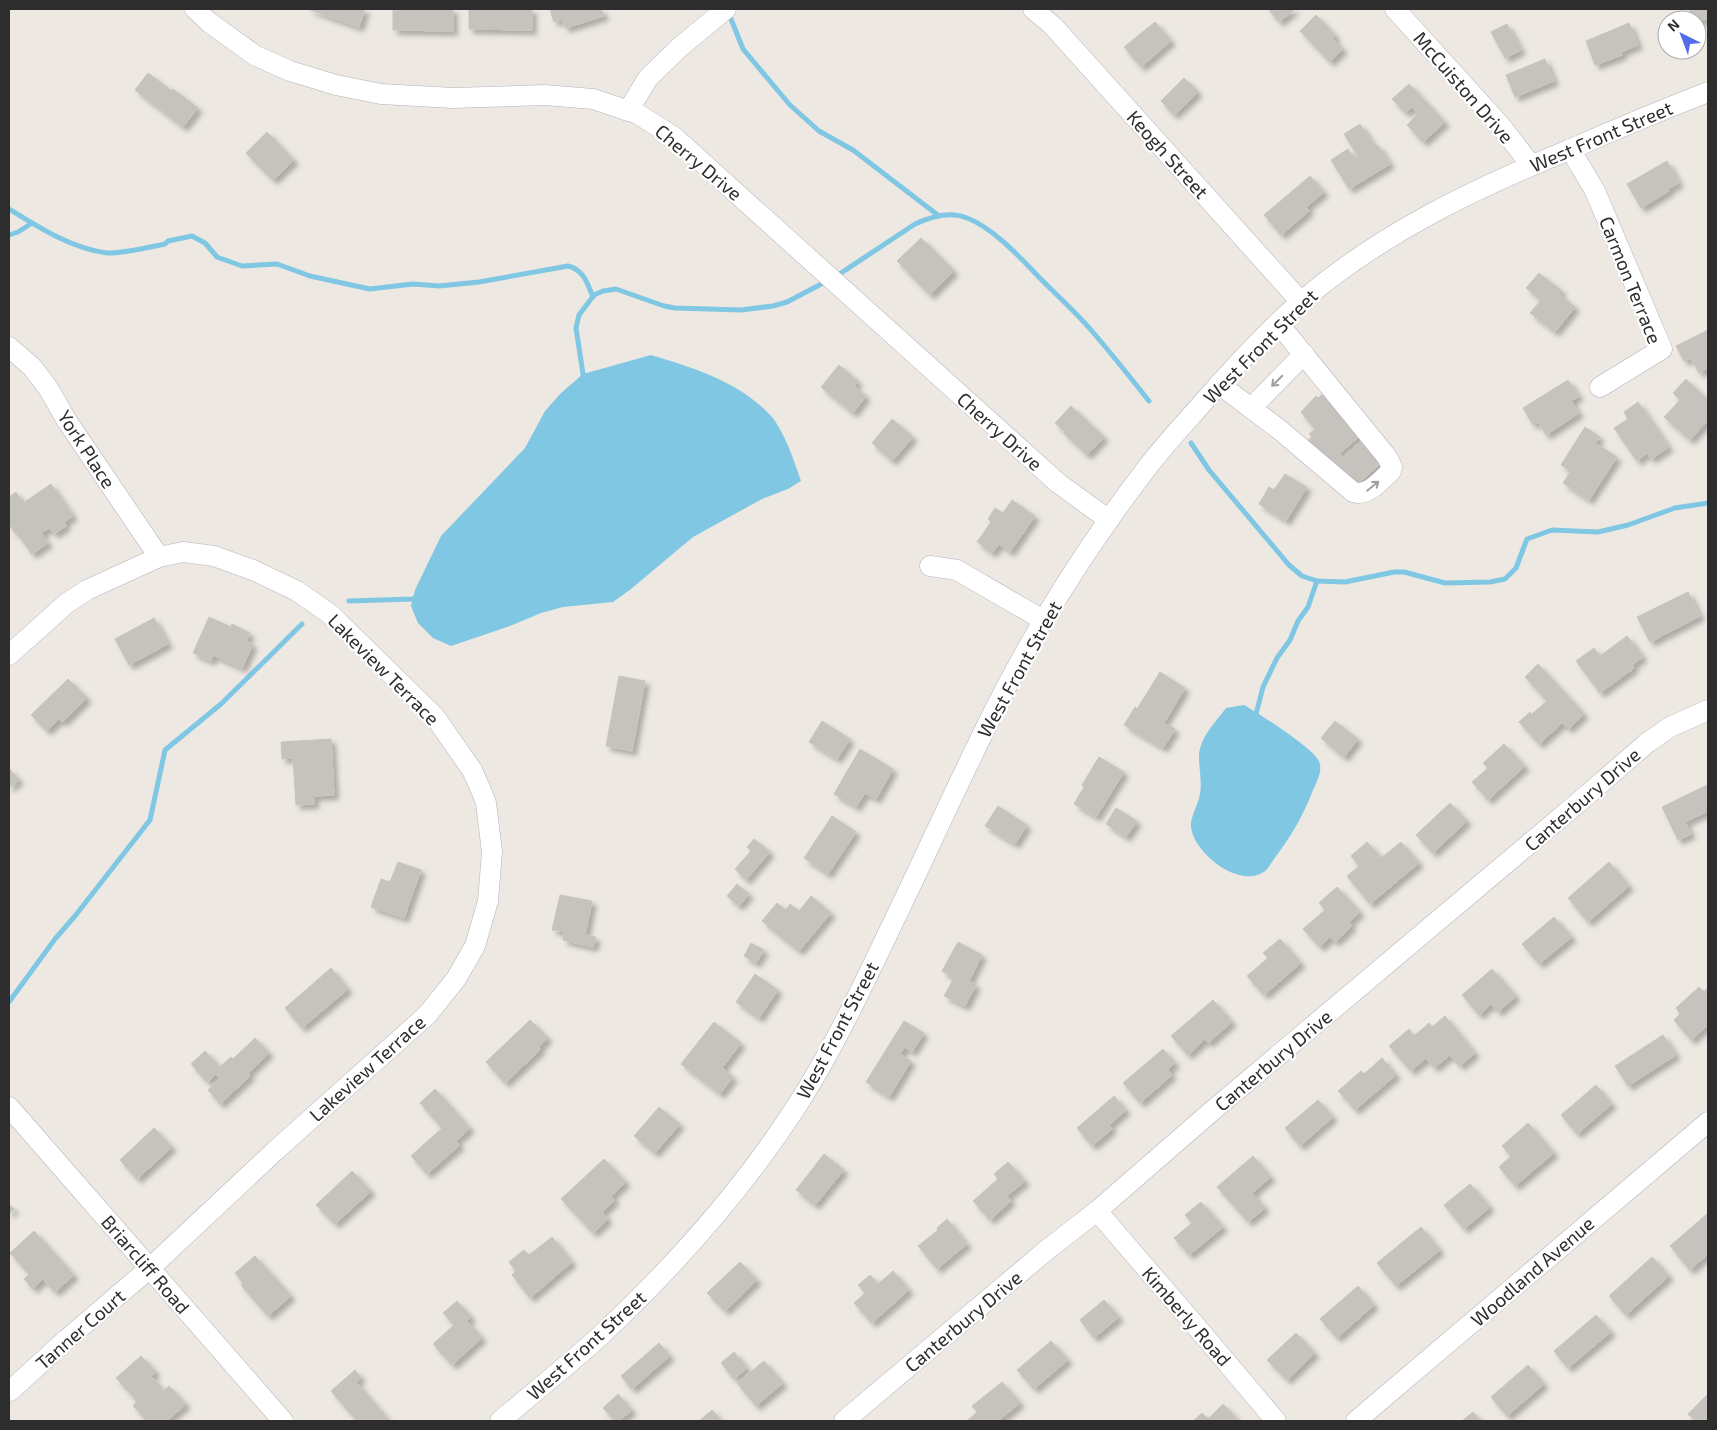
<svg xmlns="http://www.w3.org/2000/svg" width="1717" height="1430" viewBox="0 0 1717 1430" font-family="'Exo 2',sans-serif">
<defs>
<filter id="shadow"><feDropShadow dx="4.5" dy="4.5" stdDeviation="2.5" flood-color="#0004"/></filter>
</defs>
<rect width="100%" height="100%" fill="#ede8e2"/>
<g fill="#80c7e4">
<path d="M651,355C690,367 731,379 762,407C766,411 772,416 775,421C787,439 794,461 801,481L788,489L762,499L693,537L631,589L613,602L563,607L541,613L510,626L451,646L433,638L418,623L411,606L415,590L441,536L525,448L545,411L561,393L583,374Z"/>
<path d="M1244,705C1258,713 1313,748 1319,761C1323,771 1317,781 1313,790C1302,818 1292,835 1274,859C1271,863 1267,871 1262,873C1237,887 1194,853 1191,827C1190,818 1197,807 1199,798C1203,785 1199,771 1199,757C1199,738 1215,723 1226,708Z"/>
</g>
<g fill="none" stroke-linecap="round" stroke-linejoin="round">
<g stroke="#80c7e4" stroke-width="5">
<path d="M726,13L731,19L743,49L790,105L819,131L853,150L939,216"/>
<path d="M9,209C38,227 72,249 107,253C120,254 150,247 165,244L168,241L192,236L205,243L217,257L242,266L277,264L310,276L370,289L413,284L439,286L479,282L568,266C584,270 587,283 593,297"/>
<path d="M9,235L18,232L32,223"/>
<path d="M835,277L915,224C930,217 951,211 967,218C991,227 1017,254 1035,273C1053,292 1074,310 1091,330C1111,353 1130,377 1149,401"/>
<path d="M583,379V374L576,328L579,315L594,295L603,291L616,289L664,306L675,308L741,310L773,306L787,302L827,281"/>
<path d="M1191,443L1209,470L1289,565L1302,576L1317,581L1345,582L1394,572H1404L1445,583L1490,582L1505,579L1516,568L1527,539L1552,530L1598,532L1628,525L1675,508L1708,503"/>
<path d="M349,601L413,599L419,595"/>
<path d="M1255,718L1263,687L1277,658L1290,640L1298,621L1308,607L1317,581"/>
<path d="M9,1002L55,939L75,916L150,820L165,750L221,704L302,624"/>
</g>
</g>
<g fill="#c6c2bd" stroke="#c9c4bb" filter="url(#shadow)">
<path d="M308,9H365L359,27Z"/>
<path d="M393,9H453V31L393,30Z"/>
<path d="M469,9H532V30L469,29Z"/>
<path d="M550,9H601L604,16L565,28L562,19L554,22Z"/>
<path d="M1268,9H1295L1279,22Z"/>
<path d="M1689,9H1708V18L1697,23V20H1694Z"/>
<path d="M1316,15L1336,36L1333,39L1343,49L1330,62L1300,31Z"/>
<path d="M1155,22L1171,41L1141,67L1124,47Z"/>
<path d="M1629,23L1638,45L1621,52L1622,55L1595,65L1586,41Z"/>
<path d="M1507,24L1521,50L1505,58L1491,32Z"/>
<path d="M1545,59L1554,81L1515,97L1506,75Z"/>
<path d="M148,73L172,91L173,89L198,108L183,127L135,90Z"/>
<path d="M1184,78L1198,92L1174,115L1161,101Z"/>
<path d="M1409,84L1445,122L1423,142L1407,125L1418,114L1412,107L1406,113L1392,99Z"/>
<path d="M1360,124L1375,147L1378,145L1390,164L1349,189L1331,160L1348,149L1354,158L1358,156L1344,134Z"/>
<path d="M267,132L294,160L273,180L246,153Z"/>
<path d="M1667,161L1679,183L1668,189L1669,191L1641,208L1627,184Z"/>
<path d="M1310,176L1324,192L1306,207L1309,211L1281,235L1264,215Z"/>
<path d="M921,238L954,271L930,295L897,261Z"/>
<path d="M1539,273L1562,291L1559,294L1575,307L1555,332L1530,313L1541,300L1526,288Z"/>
<path d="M1708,330V368L1699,373L1691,358L1684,361L1676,346Z"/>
<path d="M839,365L858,381L854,386L866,396L853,413L821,387Z"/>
<path d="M1686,379L1708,400V420L1690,440L1664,417L1680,400L1673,393Z"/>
<path d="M1568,380L1579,396L1571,401L1579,413L1546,435L1538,422L1533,425L1523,408Z"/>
<path d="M1325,392L1361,435L1339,454L1343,457L1364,439L1383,461L1353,488L1307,441L1312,437L1309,434L1315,429L1301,412L1316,396L1318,398Z"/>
<path d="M1638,402L1669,447L1651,459L1647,453L1637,461L1614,428L1628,419L1624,412Z"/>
<path d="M1071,406L1104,437L1087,455L1064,433L1065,432L1055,423Z"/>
<path d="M892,419L913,437L892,461L872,443Z"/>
<path d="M1585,427L1600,437L1595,443L1617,457L1589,500L1563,483L1571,471L1561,465Z"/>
<path d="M1285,474L1307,487L1286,521L1259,504L1269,487L1274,490Z"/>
<path d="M51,484L73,516L64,522L66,526L54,534L49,528L41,533L48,543L32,554L16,532L15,533L9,524V512L11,510L9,506V497L16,492L23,503Z"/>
<path d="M1012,500L1035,516L1010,552L999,544L992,553L977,542L991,522L988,519L995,508L1003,513Z"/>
<path d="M1688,592L1700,616L1650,642L1637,617Z"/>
<path d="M209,617L231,627L232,624L250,633L246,641L253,644L242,668L213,655L211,661L193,653Z"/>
<path d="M154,618L168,644L129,665L115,639Z"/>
<path d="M1627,636L1643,657L1632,665L1634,668L1600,693L1576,661L1594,648L1600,656Z"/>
<path d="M1538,664L1584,714L1568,729L1562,723L1539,744L1519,722L1530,712L1532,714L1547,701L1525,677Z"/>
<path d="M1160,672L1185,688L1164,723L1175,729L1163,748L1124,725L1135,707L1137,709Z"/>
<path d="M619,676L645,681L632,751L606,746Z"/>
<path d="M68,679L87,698L63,722L59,719L47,731L31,715Z"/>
<path d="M822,721L850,739L837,759L809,742Z"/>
<path d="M1335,721L1358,739L1344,757L1321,738Z"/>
<path d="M331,739L334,795L314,796V804L296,805L293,758L282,759L281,742Z"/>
<path d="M1504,744L1525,766L1488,800L1472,782L1488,768L1483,763Z"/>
<path d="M860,749L893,769L876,799L865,793L856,807L834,794Z"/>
<path d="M1099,757L1124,772L1096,817L1074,804L1084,787L1082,785Z"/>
<path d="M9,768L19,780L9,788Z"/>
<path d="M1707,785L1708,811L1685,822L1691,834L1678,840L1662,807Z"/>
<path d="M1450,803L1467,821L1433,853L1416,835Z"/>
<path d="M998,806L1027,825L1015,844L985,826Z"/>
<path d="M1116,808L1137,821L1126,837L1106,824Z"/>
<path d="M832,816L856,832L828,874L804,858Z"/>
<path d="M754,839L770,852L746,880L735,869L751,851L747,847Z"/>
<path d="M1367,842L1381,858L1401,842L1419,863L1370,904L1347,876L1359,866L1351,856Z"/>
<path d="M398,862L421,870L404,918L371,907L381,879L390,882Z"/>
<path d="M1609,862L1629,886L1588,922L1568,898Z"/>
<path d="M737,884L749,894L739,906L727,896Z"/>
<path d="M1337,887L1360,912L1349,922L1352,926L1335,942L1330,937L1320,947L1303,929L1325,910L1319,903Z"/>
<path d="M560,895L592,901L585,935L596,937L593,947L563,940L565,932L552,930Z"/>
<path d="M811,896L831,913L799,951L762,921L777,903L786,910L790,904L799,911Z"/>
<path d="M1554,917L1572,937L1539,964L1522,944Z"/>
<path d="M1280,939L1301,963L1264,995L1247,976L1268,958L1263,953Z"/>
<path d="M958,942L982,955L969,981L976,985L965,1006L944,996L954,978L942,971Z"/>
<path d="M751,943L764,950L756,963L744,956Z"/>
<path d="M331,968L348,989L302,1028L285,1008Z"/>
<path d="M1492,969L1516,996L1498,1012L1491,1004L1479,1015L1462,995Z"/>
<path d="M755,974L778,990L759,1018L736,1002Z"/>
<path d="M1699,987L1704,992L1708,988V1025L1691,1040L1674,1020L1680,1014L1676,1008Z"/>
<path d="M1213,1000L1232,1022L1208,1043L1205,1039L1188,1055L1171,1036Z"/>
<path d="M1445,1016L1475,1053L1460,1066L1450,1055L1434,1068L1426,1058L1411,1071L1389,1046L1409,1029L1414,1036L1429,1023L1432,1027Z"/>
<path d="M530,1020L548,1038L539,1047L541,1049L505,1083L486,1062Z"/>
<path d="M904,1021L924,1033L912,1052L905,1047L900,1054L911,1061L889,1097L866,1082Z"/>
<path d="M714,1022L741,1043L722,1068L733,1077L720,1094L681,1064Z"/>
<path d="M1663,1035L1676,1055L1628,1086L1615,1066Z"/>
<path d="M255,1038L269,1053L248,1073L250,1076L220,1104L208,1090L220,1079L216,1074L207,1082L191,1064L205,1051L220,1067L231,1057L233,1059Z"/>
<path d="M1163,1049L1175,1063L1168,1070L1172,1075L1140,1103L1123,1083Z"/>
<path d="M1382,1058L1396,1075L1355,1110L1338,1091L1361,1071L1364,1074Z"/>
<path d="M1596,1085L1612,1104L1577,1134L1561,1115Z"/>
<path d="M435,1089L470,1128L456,1141L460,1145L427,1174L411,1156L442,1128L420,1103Z"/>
<path d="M1114,1096L1126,1110L1109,1125L1112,1129L1092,1146L1077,1128Z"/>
<path d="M1318,1100L1333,1117L1300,1146L1285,1128Z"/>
<path d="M659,1107L680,1124L655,1153L634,1136Z"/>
<path d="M1528,1123L1554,1153L1515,1186L1499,1167L1511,1156L1502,1146Z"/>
<path d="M154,1128L172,1147L137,1179L120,1160Z"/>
<path d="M824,1154L844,1170L815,1205L796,1190Z"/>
<path d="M1253,1156L1271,1177L1252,1193L1265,1208L1248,1222L1217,1187Z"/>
<path d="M604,1159L626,1182L611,1196L615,1200L602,1212L608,1219L593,1233L561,1199Z"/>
<path d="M1008,1162L1025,1181L1007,1196L1011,1201L990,1220L973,1201L998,1179L994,1174Z"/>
<path d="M352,1171L371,1191L335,1224L316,1205Z"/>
<path d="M1470,1184L1490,1207L1464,1229L1444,1205Z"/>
<path d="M1201,1202L1223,1227L1189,1255L1174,1238L1192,1223L1185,1215Z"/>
<path d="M9,1204L14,1209L9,1214Z"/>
<path d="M1708,1213V1254L1690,1270L1670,1246Z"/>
<path d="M947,1219L967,1244L937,1269L918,1246L938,1230L937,1228Z"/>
<path d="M1421,1227L1440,1250L1396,1286L1377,1263Z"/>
<path d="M34,1231L74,1275L55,1292L43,1279L33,1289L24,1279L29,1274L10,1253Z"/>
<path d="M552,1237L572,1262L530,1298L512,1275L516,1271L509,1262L524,1250L529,1255Z"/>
<path d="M255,1256L291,1296L268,1316L241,1285L243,1283L235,1273Z"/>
<path d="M1652,1257L1669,1276L1626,1315L1609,1296Z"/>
<path d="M740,1262L757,1280L725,1311L707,1293Z"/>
<path d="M893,1271L909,1290L872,1323L854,1303L865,1293L858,1285L870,1275L878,1284Z"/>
<path d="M1358,1286L1374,1305L1337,1338L1320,1319Z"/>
<path d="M1104,1300L1119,1317L1094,1338L1080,1320Z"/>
<path d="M457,1301L471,1317L467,1321L482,1338L452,1365L433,1344L454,1325L443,1313Z"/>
<path d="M1596,1315L1611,1332L1568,1368L1554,1351Z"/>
<path d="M1296,1333L1315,1353L1287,1380L1267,1360Z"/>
<path d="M1051,1341L1068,1360L1034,1389L1017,1370Z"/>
<path d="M659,1343L670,1356L632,1389L621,1376Z"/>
<path d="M734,1352L747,1368L734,1379L721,1363Z"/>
<path d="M141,1356L156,1372L151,1376L164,1391L169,1386L186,1404L167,1421H147L133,1406L137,1401L116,1378Z"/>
<path d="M764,1361L783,1383L756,1406L737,1383Z"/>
<path d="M1528,1365L1544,1384L1507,1416L1491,1397Z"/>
<path d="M355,1370L361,1378L356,1382L387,1418L383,1421H357L331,1391Z"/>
<path d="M1002,1382L1020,1403L998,1421H967L977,1412L972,1406Z"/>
<path d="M618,1394L632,1410L619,1421H615L603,1408Z"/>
<path d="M1708,1394V1421H1695L1688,1414Z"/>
<path d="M1223,1404L1239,1421H1193L1202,1413L1208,1419Z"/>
<path d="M712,1410L722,1421H699Z"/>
<path d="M1473,1412L1481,1421H1462Z"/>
</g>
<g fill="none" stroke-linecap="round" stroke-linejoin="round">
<defs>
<g id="minor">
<path d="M195,9L210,23L256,56L290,71L336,85L381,94L453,98L545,95L593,99L638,114L674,137L1058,483L1109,520"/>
<path d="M1033,9L1053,26L1301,302"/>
<path d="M1395,9L1500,125L1531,165"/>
<path d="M628,111L648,78L680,47L726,9"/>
<path d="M1570,149L1595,191L1662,349L1600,387"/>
<path d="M9,347L32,367L48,388L67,421L159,557"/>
<path d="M1219,384L1280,430L1353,492C1368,497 1380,481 1391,471L1392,467L1387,457L1278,323"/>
<path d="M1251,408L1304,354"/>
<path d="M930,566L957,570L1043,620"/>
<path d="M9,655L67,603L87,590L159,557L183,552L214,556L253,570L297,591L330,614L435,717L472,770L481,790L486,803L492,852L488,901L475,946L456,979L427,1015L276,1150L150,1268L67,1339L10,1391"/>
<path d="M9,1107L283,1421"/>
<path d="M1097,1211L1195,1325L1276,1421"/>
<path d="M500,1421C533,1393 567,1366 599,1337C674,1267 742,1191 798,1104C833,1049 861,990 889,931C924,859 957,785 993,713C1036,627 1088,545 1146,469C1165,444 1186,422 1207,398C1237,364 1269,329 1304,299C1385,231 1474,189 1571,149C1616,129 1662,110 1708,92"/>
<path d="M844,1421L1048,1249L1097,1211L1212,1111L1586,796L1647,743L1670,727L1708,710"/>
<path d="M1356,1421L1708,1122"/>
</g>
</defs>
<use href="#minor" stroke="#b2b3bc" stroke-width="21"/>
<use href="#minor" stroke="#fff" stroke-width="20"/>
</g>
<defs><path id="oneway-shaft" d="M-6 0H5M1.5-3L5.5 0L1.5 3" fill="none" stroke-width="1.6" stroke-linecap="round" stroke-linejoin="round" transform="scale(1.25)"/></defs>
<g stroke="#a0a0a0">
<use href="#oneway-shaft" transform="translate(1277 381) rotate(135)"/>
<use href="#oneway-shaft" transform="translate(1373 486) rotate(-39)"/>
</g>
<g text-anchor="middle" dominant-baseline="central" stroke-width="4.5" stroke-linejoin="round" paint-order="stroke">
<g font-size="19" fill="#2d2d2d" stroke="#fff">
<text transform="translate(1464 87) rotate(49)">McCuiston Drive</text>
<text transform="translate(1601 136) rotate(-23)">West Front Street</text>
<text transform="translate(1168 154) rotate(48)">Keogh Street</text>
<text transform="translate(699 162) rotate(40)">Cherry Drive</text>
<text transform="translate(1631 280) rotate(68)">Carmon Terrace</text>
<text transform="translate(1260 346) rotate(-45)">West Front Street</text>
<text transform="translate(1000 431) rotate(42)">Cherry Drive</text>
<text transform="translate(87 449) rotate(57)">York Place</text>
<text transform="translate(384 669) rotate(45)">Lakeview Terrace</text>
<text transform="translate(1019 669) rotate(-61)">West Front Street</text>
<text transform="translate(1582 799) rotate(-41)">Canterbury Drive</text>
<text transform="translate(837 1030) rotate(-62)">West Front Street</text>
<text transform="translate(1273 1060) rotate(-40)">Canterbury Drive</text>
<text transform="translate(367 1068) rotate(-42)">Lakeview Terrace</text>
<text transform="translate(146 1264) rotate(49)">Briarcliff Road</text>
<text transform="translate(1532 1271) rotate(-41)">Woodland Avenue</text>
<text transform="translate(1187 1316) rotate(49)">Kimberly Road</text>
<text transform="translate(963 1321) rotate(-40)">Canterbury Drive</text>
<text transform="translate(80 1329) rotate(-41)">Tanner Court</text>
<text transform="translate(586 1345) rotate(-42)">West Front Street</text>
</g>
</g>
<rect width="1717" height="1430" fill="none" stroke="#2d2d2d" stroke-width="20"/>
<g transform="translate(1682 35) rotate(318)"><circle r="24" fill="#ffffff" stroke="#ababab"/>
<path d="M0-4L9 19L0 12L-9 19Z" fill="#536ce9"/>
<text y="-8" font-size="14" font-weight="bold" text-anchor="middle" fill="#2d2d2d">N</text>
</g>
</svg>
